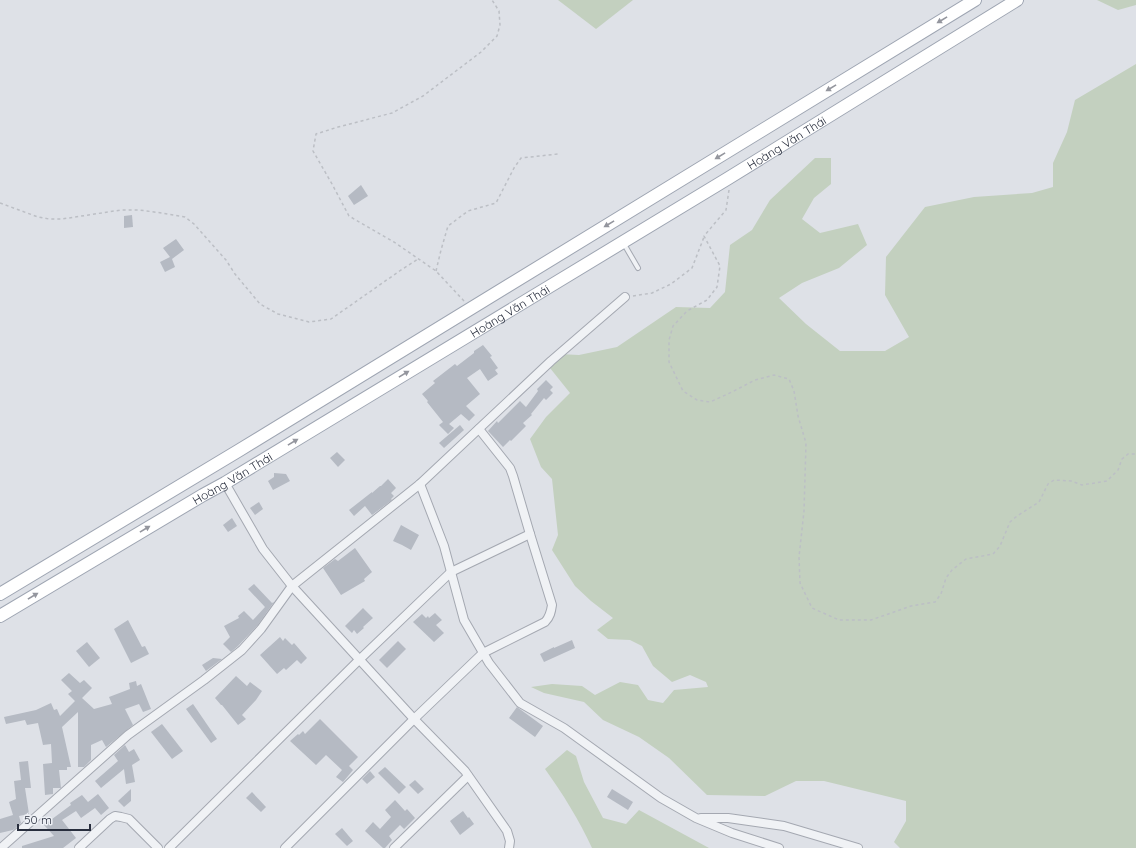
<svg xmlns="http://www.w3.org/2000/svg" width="1136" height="848" viewBox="0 0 1136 848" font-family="Quicksand,sans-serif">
<rect width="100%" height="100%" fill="#dee1e7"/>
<g fill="#c3d0bf">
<path d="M558,0H633L596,29Z"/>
<path d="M1097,0H1136V5L1118,10Z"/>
<path d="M1136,64V848H900L894,842L906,821V801L824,781H796L765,796L707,795L669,758L639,737L603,720L584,702L544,693L531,687L552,684L582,686L595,695L620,682L638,685L648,700L663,703L674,690L708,687L706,682L690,675L672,682L653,666L642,646L630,640L608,639L597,630L613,618L591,601L575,586L552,550L558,535L552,479L541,467L530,439L546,417L570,393L550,368L559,354L579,355L617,347L676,307L710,308L725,292L730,245L752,230L770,200L815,158H831V184L814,198L802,219L820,233L858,224L867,245L839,268L802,283L779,298L806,324L840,351H885L909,337L885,295L886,257L925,207L974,197L1032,193L1053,187V163L1067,132L1075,100Z"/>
<path d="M567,750L576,756L584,782L603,818L626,824L639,810L709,848H592C579,820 563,794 545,769Z"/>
</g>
<g fill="#b5bac3">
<path d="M361,185L368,196L354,205L348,196Z"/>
<path d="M132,215L133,227L124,228V216Z"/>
<path d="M176,239L184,250L172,259L175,267L165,272L160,262L170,257L163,248Z"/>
<path d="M483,345L492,356L490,357L498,368L495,370L498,374L488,381L480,369L467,378L480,394L466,406L475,415L469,421L461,414L449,424L454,428L448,434L439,425L443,422L427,402L428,401L422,394L435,383L433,381L455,364L457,366L474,353V351Z"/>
<path d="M546,380L553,387L550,390L553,393L546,400L544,398L531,414L532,415L523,423L526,426L511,441L510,440L503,447L488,431L497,421L498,423L520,401L526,407L538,391L537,389Z"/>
<path d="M460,425L464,430L444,448L439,443Z"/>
<path d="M337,452L345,460L338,467L330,458Z"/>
<path d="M274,473L286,474L290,481L273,490L268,481L274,477Z"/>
<path d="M388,479L396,488L391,493L394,496L391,499L392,500L372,515L365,506L354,516L349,510L372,492V493L380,486H381Z"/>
<path d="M259,502L263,509L255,515L250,508Z"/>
<path d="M232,518L237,526L228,532L223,525Z"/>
<path d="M401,525L419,535L411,550L402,545L393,541Z"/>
<path d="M355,548L372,572L364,579L365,581L341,595L323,568L335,559L338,561Z"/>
<path d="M254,584L272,603L274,602L257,626L238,646L231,652L223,644L230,637L224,626L239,618L238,616L244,611L253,620L265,607L248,589Z"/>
<path d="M363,608L373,618L363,627L364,628L357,634L354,630L352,633L345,626Z"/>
<path d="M435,613L442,620L436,625L444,633L434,642L413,622L422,614L426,618L428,616L429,618Z"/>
<path d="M128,620L142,647L145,646L149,654L131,663L114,629Z"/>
<path d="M280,637L283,641L285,638L292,645L294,643L307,658L301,664L297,660L286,670L284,668L277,674L260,655Z"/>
<path d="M572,640L575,648L544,662L540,654L554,647V648Z"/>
<path d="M398,641L406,649L387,668L379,660Z"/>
<path d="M87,642L100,658L89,667L76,651Z"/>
<path d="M213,658L222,659L206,671L202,665Z"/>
<path d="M69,673L80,683L84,680L92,688L82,698L94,709L112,704L109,697L130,689L129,683L136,681L137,686L141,684L151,709L143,712L139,704L125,709L133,725L106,747L102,740L91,745V760L84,767H78V712L62,727L71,767H67V770H59L61,788H53V794L45,795L43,764L52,763L51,744L43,745L38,723L27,725L25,720L6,724L4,717L36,710L51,703L54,710L57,709L60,716L75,701L68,694L72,691L61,680Z"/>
<path d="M236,676L247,686L250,682L262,691L256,700L242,715L246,719L238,725L222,705H221L215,698Z"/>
<path d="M193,704L217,739L211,743L186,709Z"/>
<path d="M517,707L543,726L535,737L509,718Z"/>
<path d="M320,719L358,757L349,766L353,770L343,782L336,777L342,770L326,755L316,765L290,741L298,734L299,735L303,731L305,734Z"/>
<path d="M162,724L183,751L172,759L151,732Z"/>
<path d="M125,745L129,752L134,749L140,760L132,765L135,782L126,784L124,769L101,788L95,781L118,761L114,755Z"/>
<path d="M28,761L31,788H25L29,814L19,816L21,823L13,830L0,833V819L13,815L9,802L16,799L14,781L21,780L19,762Z"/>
<path d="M385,767L406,787L399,794L378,773Z"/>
<path d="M370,771L375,777L367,784L362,779Z"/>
<path d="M415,780L424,789L418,794L409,785Z"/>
<path d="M131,789V801L124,807L118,801Z"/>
<path d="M612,789L633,802L628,810L607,797Z"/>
<path d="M252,792L266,807L261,812L246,798Z"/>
<path d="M98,794L109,808L101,815L95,808L81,818L76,811L62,820L76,838L63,848H22V846L54,836L44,825L71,805L70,803L82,795L88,802Z"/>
<path d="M395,800L405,811L407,809L415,818L404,829L400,825L389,836L392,840L385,848H383L365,831L373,822L380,829L391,817L385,810Z"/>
<path d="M463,811L468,818L469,817L474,824L460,835L450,821Z"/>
<path d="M342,828L353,841L347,846L335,834Z"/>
</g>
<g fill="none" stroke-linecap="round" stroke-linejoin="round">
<defs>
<path id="lane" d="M624,244L638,268"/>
<g id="street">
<path d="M225,483L263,549L292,586L414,719L465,771L507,831L510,841L509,848"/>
<path d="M420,484L444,546L464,620L489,663L520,703L564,728L661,798L696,818L732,833L779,848"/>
<path d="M701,818H728L784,826L858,848"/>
<path d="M1,848L128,735L204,680L242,650L261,629L292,586L420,484L551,361L625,297"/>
<path d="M79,848L110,819L115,816L121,817L129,819L158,848"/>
<path d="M169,848L359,660L451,572L530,534"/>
<path d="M285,848L414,719L483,653L545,622C550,617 551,612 552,605L530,534L513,476L510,468L479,429"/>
<path d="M394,848L468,776"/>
</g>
<g id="primary">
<path d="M0,594L238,451L975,0"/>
<path id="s1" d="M0,616L203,495L225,483L727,179L1017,0"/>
</g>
</defs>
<use href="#lane" stroke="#a4a8b1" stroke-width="6"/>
<use href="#street" stroke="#a4a8b1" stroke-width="10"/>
<use href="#primary" stroke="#9ea5b2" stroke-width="14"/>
<g stroke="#bcbfc5" stroke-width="1.5" stroke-dasharray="3 3" stroke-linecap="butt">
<path d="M729,190L726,210L704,236L720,266L717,287L707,300L687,311L673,326L669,340V362L683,391L697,400L710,402L732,392L755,380L774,375L789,379L794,391L798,416L806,443L804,511L799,557L800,583L812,608L839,620H871L911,606L935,602L941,594L946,578L952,570L966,559L993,554L1000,546L1010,522L1017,516L1039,502L1048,484L1054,480L1071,481L1082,485L1107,481L1118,470L1122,459L1128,454H1136"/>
<path d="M0,203L38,217L49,219H62L121,210H139L162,213L185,217L194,224L226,260L235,274L260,304L278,314L309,322L331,319L401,270L418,259"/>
<path d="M436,271L441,250L448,226L468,211L496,203L514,168L521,158L558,154"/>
<path d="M633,296L652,293L671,284L692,268L704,237"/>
<path d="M464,301L436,271L394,242L349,216L332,184L313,151L316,134L338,127L392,113L423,96L481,52L497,36L500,25L499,11L492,0"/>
</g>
<use href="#lane" stroke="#f0f2f5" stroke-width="4"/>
<use href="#street" stroke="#f0f2f5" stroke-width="8"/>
<use href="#primary" stroke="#fff" stroke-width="12"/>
</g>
<defs><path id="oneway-solid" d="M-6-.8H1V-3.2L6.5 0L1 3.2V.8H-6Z"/></defs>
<g fill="#94969e">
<use href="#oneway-solid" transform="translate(942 20) rotate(149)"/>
<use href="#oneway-solid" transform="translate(831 88) rotate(149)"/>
<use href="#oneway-solid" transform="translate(720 156) rotate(149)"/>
<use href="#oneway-solid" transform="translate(609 224) rotate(149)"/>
<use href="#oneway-solid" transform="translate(404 374) rotate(-31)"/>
<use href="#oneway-solid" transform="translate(293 442) rotate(-31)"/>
<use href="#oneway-solid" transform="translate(145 529) rotate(-31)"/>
<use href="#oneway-solid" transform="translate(33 596) rotate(-31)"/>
</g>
<g text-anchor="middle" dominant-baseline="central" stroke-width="3" stroke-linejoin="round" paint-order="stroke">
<g font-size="12" fill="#282e3d" stroke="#edf0f5">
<text stroke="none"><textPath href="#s1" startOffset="918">Hoàng Văn Thái</textPath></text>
<text stroke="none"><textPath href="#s1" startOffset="594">Hoàng Văn Thái</textPath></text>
<text stroke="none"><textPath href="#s1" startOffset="270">Hoàng Văn Thái</textPath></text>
</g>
</g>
<path d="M18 824v6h72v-6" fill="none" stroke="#282e3d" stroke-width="2"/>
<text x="24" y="824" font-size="12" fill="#282e3d" stroke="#edf0f5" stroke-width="3" paint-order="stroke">50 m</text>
</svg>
